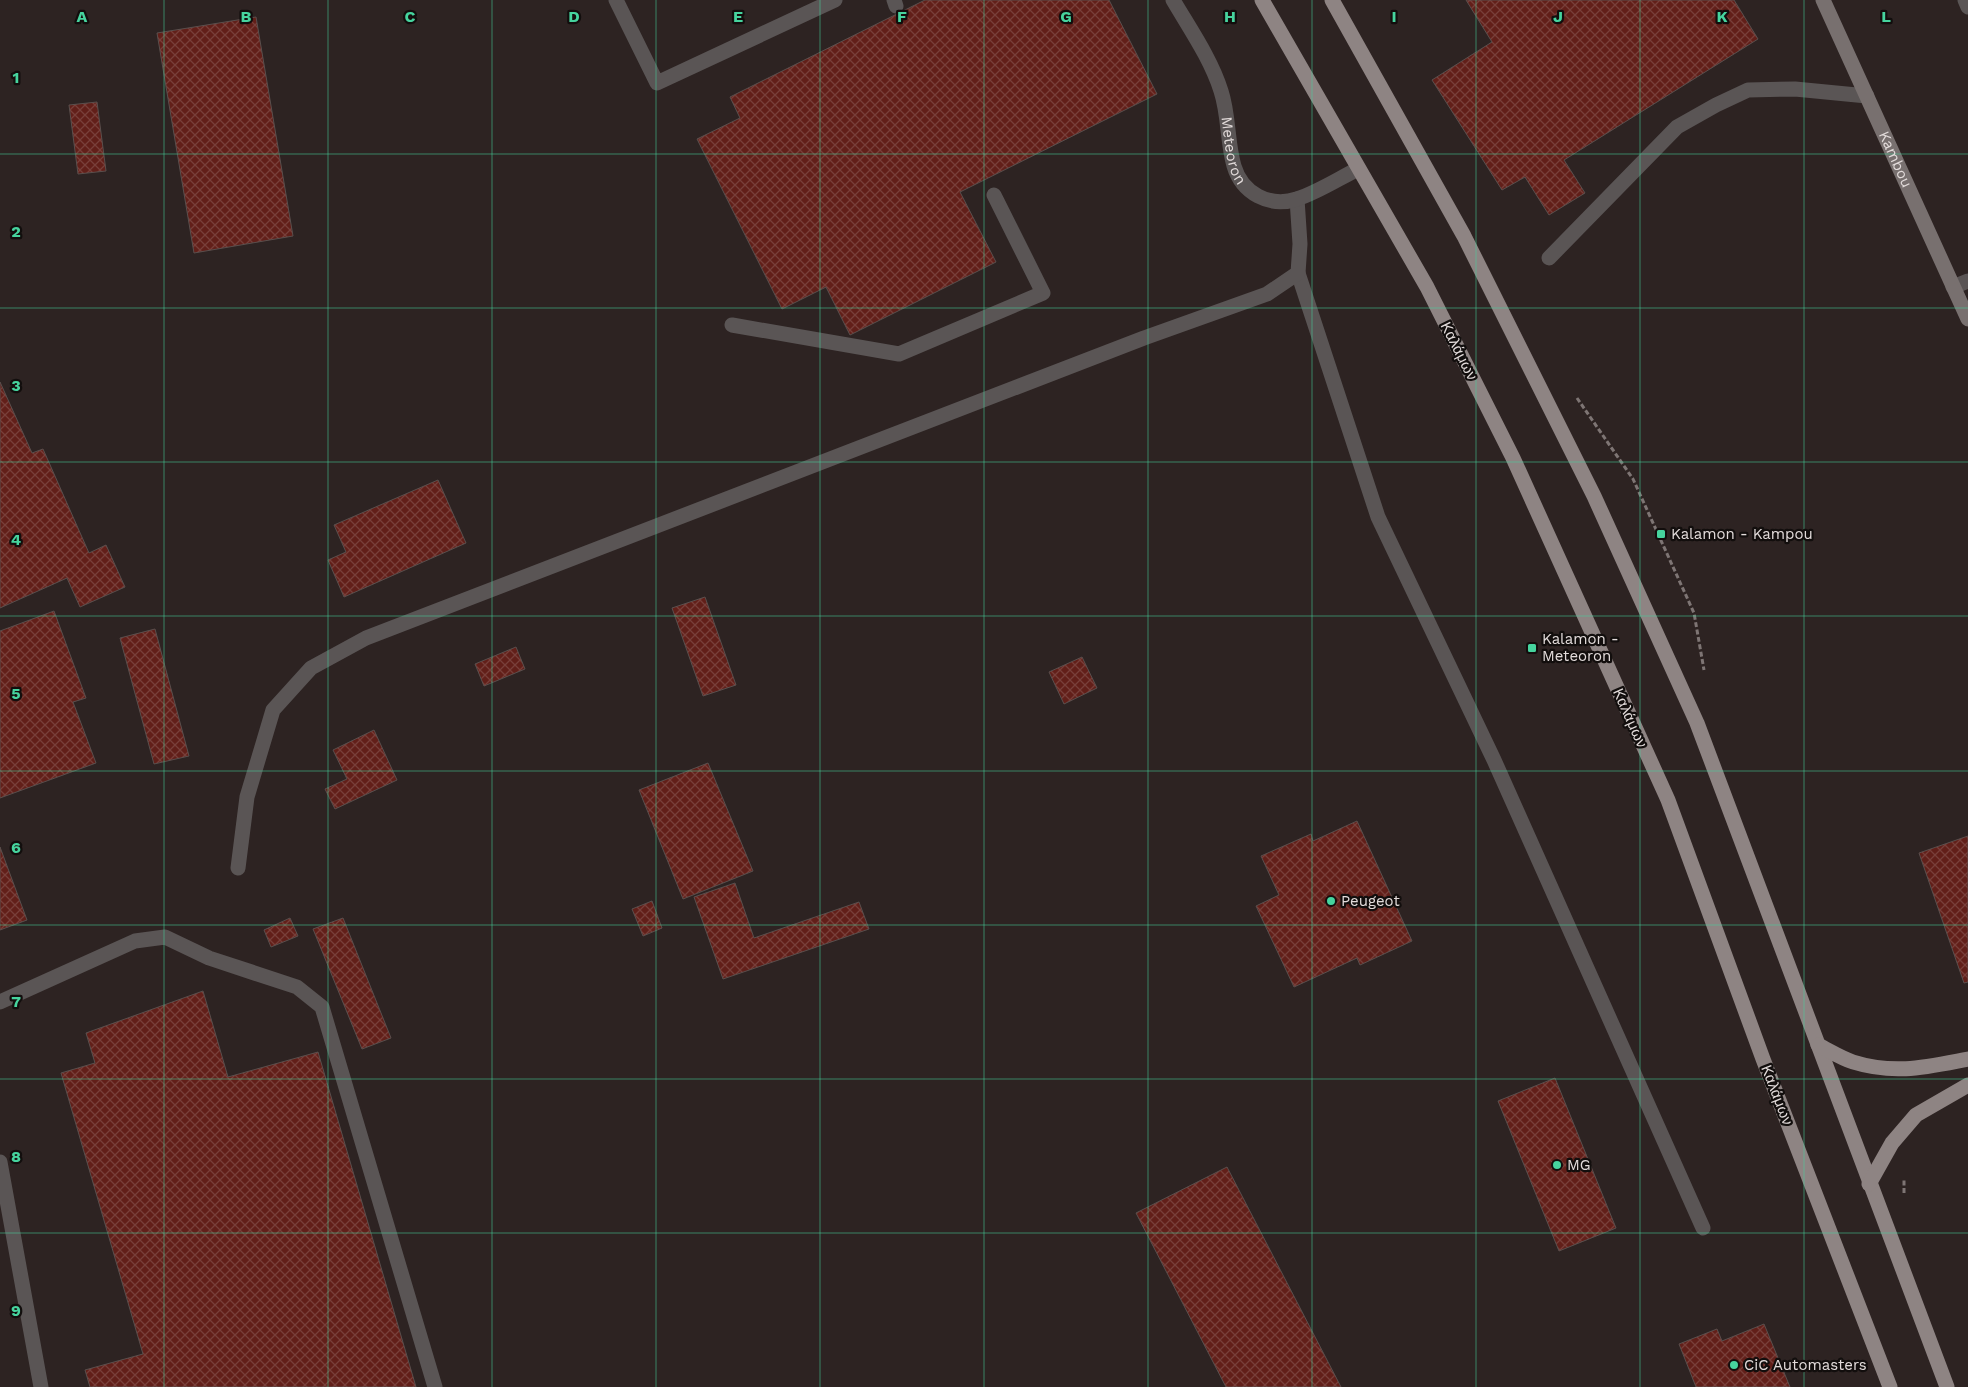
<svg xmlns="http://www.w3.org/2000/svg" width="1968" height="1387" viewBox="0 0 1968 1387" font-family="'Work Sans',sans-serif">
<defs>
<pattern id="building-cross-hatch" width="8" height="8" patternUnits="userSpaceOnUse" patternTransform="scale(1.25)"><rect width="8" height="8" fill="#621f19"/><path d="M0 0l8 8M0 8l8-8" fill="none" stroke="#783f3a"/></pattern>
</defs>
<rect width="100%" height="100%" fill="#2d2322"/>
<g fill="url(#building-cross-hatch)" stroke="#5a4f4d">
<path d="M925,0H1109L1157,94L960,192L996,262L850,335L826,287L782,309L697,139L740,118L730,97Z"/>
<path d="M1466,0H1734L1758,39L1564,160L1585,193L1549,215L1525,177L1502,190L1432,80L1492,42Z"/>
<path d="M256,17L293,236L194,253L157,33Z"/>
<path d="M97,102L106,171L78,174L69,105Z"/>
<path d="M0,382L32,453L43,449L89,553L106,545L125,587L80,607L67,578L0,608Z"/>
<path d="M438,480L466,543L344,597L328,560L346,552L334,525Z"/>
<path d="M705,597L736,685L703,696L672,608Z"/>
<path d="M54,611L86,698L73,702L96,763L0,798V631Z"/>
<path d="M155,629L189,756L154,764L120,638Z"/>
<path d="M516,647L525,669L484,686L475,664Z"/>
<path d="M1082,657L1097,688L1064,704L1049,672Z"/>
<path d="M374,730L397,780L335,809L325,789L347,779L333,750Z"/>
<path d="M708,763L753,871L683,899L639,790Z"/>
<path d="M1357,821L1412,941L1360,965L1357,958L1294,987L1256,906L1279,895L1261,856L1311,834L1313,841Z"/>
<path d="M1968,836V982L1964,983L1919,853Z"/>
<path d="M0,847L27,920L0,930Z"/>
<path d="M735,883L754,938L859,902L869,929L723,979L694,897Z"/>
<path d="M652,901L662,928L643,936L632,909Z"/>
<path d="M290,918L298,936L271,947L264,930Z"/>
<path d="M343,918L391,1038L362,1049L313,929Z"/>
<path d="M203,991L228,1077L318,1052L416,1387H90L85,1370L143,1354L61,1073L95,1063L86,1033Z"/>
<path d="M1555,1078L1616,1228L1559,1251L1498,1101Z"/>
<path d="M1227,1167L1341,1387H1226L1136,1213Z"/>
<path d="M1764,1324L1790,1387H1696L1679,1344L1717,1329L1722,1341Z"/>
</g>
<g fill="none" stroke-linecap="round" stroke-linejoin="round">
<g stroke="#7e7574" stroke-width="3" stroke-dasharray="5 2.5" stroke-linecap="butt">
<path d="M1577,398L1633,479L1694,613L1704,670"/>
<path d="M1904,1193V1179"/>
</g>
<g stroke="#5a5555" stroke-width="15">
<path d="M616,0L657,83L835,0"/>
<path d="M894,0L896,6"/>
<path d="M1965,0L1968,7"/>
<path d="M1549,258L1677,127L1716,105L1748,90L1795,89L1867,96"/>
<path d="M1298,273L1378,517L1494,760L1703,1228"/>
<path d="M1953,287L1968,281"/>
<path d="M732,325L899,354L1043,293L994,195"/>
<path d="M238,868L247,797L273,710L311,668L366,638L1144,338L1267,294L1298,273L1300,244L1297,199"/>
<path d="M0,1002L135,941L165,937L209,958L297,987L322,1007L435,1387"/>
</g>
<g stroke="#5a5555" stroke-width="15">
<path id="s1" d="M1173,0C1190,29 1211,59 1221,91C1229,115 1227,142 1234,166C1242,193 1269,208 1297,199C1318,192 1338,179 1358,169"/>
<path d="M0,1162L41,1387"/>
</g>
<path stroke="#78706f" stroke-width="15" id="s2" d="M1823,0L1968,319"/>
<g stroke="#8e8483" stroke-width="15">
<path d="M1262,0L1427,287L1513,458L1668,800L1763,1059L1890,1387"/>
<path d="M1332,0L1464,236L1594,496L1697,723L1947,1387"/>
<path d="M1818,1045C1830,1051 1841,1058 1853,1062C1895,1075 1926,1067 1968,1059"/>
<path d="M1869,1184L1892,1143L1916,1115L1968,1085"/>
</g>
</g>
<path fill="none" stroke="#46d49e" stroke-width="1" stroke-opacity="0.55" d="M164,0V1387M328,0V1387M492,0V1387M656,0V1387M820,0V1387M984,0V1387M1148,0V1387M1312,0V1387M1476,0V1387M1640,0V1387M1804,0V1387M0,154H1968M0,308H1968M0,462H1968M0,616H1968M0,771H1968M0,925H1968M0,1079H1968M0,1233H1968"/>
<g fill="#46d49e" stroke="#120e0d" stroke-width="2">
<rect x="1656" y="529" width="10" height="10" rx="2.5"/>
<rect x="1527" y="643" width="10" height="10" rx="2.5"/>
<circle cx="1331" cy="901" r="5"/>
<circle cx="1557" cy="1165" r="5"/>
<circle cx="1734" cy="1365" r="5"/>
</g>
<g text-anchor="middle" dominant-baseline="central" stroke-width="4.5" stroke-linejoin="round" paint-order="stroke">
<g font-size="15" fill="#e3dcdb" stroke="#120e0d">
<text stroke="none"><textPath href="#s1" startOffset="164">Meteoron</textPath></text>
<text stroke="none"><textPath href="#s2" startOffset="175">Kambou</textPath></text>
<text transform="translate(1459 351) rotate(63)">Καλάμων</text>
<text transform="translate(1630 718) rotate(66)">Καλάμων</text>
<text transform="translate(1777 1095) rotate(69)">Καλάμων</text>
</g>
<g font-size="15" fill="#e3dcdb" stroke="#120e0d" text-anchor="start">
<text x="1671" y="534">Kalamon - Kampou</text>
<text x="1542" y="639">Kalamon -<tspan x="1542" dy="17">Meteoron</tspan></text>
<text x="1341" y="901">Peugeot</text>
<text x="1567" y="1165">MG</text>
<text x="1744" y="1365">CiC Automasters</text>
</g>
</g>
<g font-size="16" text-anchor="middle" font-weight="bold" fill="#46d49e" stroke="#120e0d" stroke-width="4.5" stroke-linejoin="round" paint-order="stroke">
<text x="82" y="22">A</text>
<text x="246" y="22">B</text>
<text x="410" y="22">C</text>
<text x="574" y="22">D</text>
<text x="738" y="22">E</text>
<text x="902" y="22">F</text>
<text x="1066" y="22">G</text>
<text x="1230" y="22">H</text>
<text x="1394" y="22">I</text>
<text x="1558" y="22">J</text>
<text x="1722" y="22">K</text>
<text x="1886" y="22">L</text>
<text x="16" y="83">1</text>
<text x="16" y="237">2</text>
<text x="16" y="391">3</text>
<text x="16" y="545">4</text>
<text x="16" y="699">5</text>
<text x="16" y="853">6</text>
<text x="16" y="1007">7</text>
<text x="16" y="1162">8</text>
<text x="16" y="1316">9</text>
</g>
</svg>
